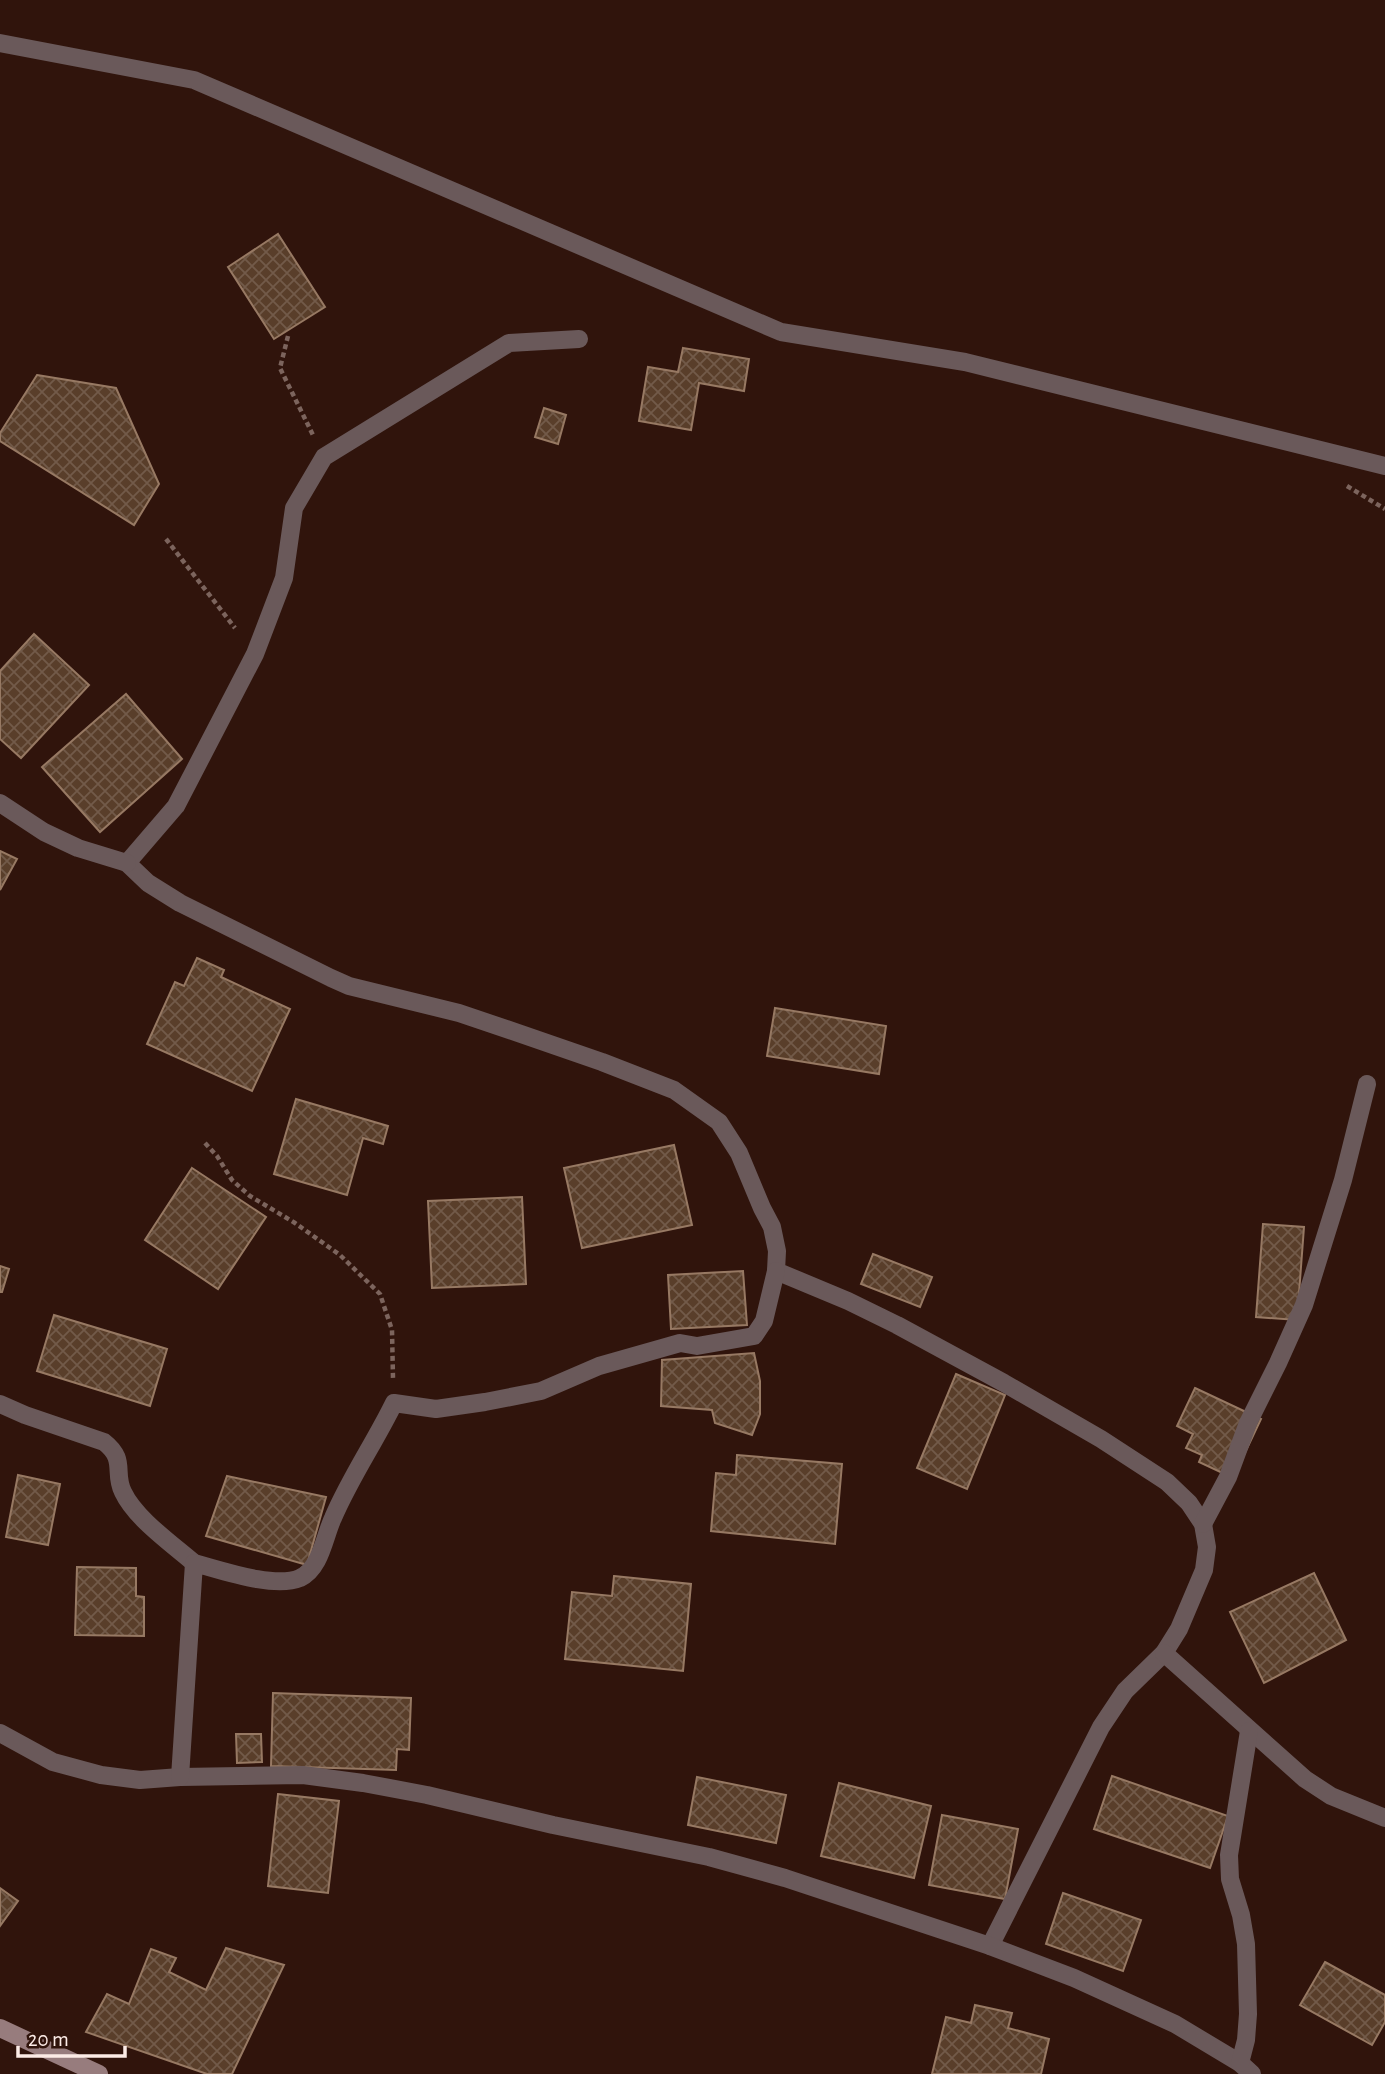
<svg xmlns="http://www.w3.org/2000/svg" width="1385" height="2074" viewBox="0 0 1385 2074" font-family="'Alegreya Sans',sans-serif">
<defs>
<pattern id="building-cross-hatch" width="8" height="8" patternUnits="userSpaceOnUse" patternTransform="scale(1.75)"><rect width="8" height="8" fill="#593e2a"/><path d="M0 0l8 8M0 8l8-8" fill="none" stroke="#725a49"/></pattern>
</defs>
<rect width="100%" height="100%" fill="#30140c"/>
<g fill="url(#building-cross-hatch)" stroke="#977963" stroke-width="2">
<path d="M278,234L325,307L274,339L228,267Z"/>
<path d="M683,348L749,359L744,391L699,383L691,430L639,421L648,367L678,372Z"/>
<path d="M37,375L116,388L159,484L134,525L0,441V433Z"/>
<path d="M544,408L566,415L558,444L535,437Z"/>
<path d="M34,634L89,685L21,758L0,739V671Z"/>
<path d="M126,694L182,759L100,832L42,767Z"/>
<path d="M0,851L17,859L0,890Z"/>
<path d="M197,958L224,970L221,977L290,1009L252,1091L147,1044L175,982L184,986Z"/>
<path d="M775,1008L886,1026L879,1074L767,1056Z"/>
<path d="M296,1099L388,1126L383,1144L363,1138L347,1195L274,1174Z"/>
<path d="M674,1145L692,1225L582,1248L564,1168Z"/>
<path d="M192,1168L266,1217L218,1289L145,1240Z"/>
<path d="M522,1197L526,1284L432,1288L428,1201Z"/>
<path d="M1263,1224L1304,1227L1297,1320L1256,1317Z"/>
<path d="M873,1254L932,1277L920,1307L861,1284Z"/>
<path d="M0,1266L9,1269L2,1292H0Z"/>
<path d="M743,1271L747,1325L671,1329L668,1275Z"/>
<path d="M54,1315L167,1349L150,1406L37,1371Z"/>
<path d="M754,1353L760,1381V1414L752,1435L715,1423L712,1410L661,1406L662,1360Z"/>
<path d="M956,1374L1005,1395L967,1489L917,1468Z"/>
<path d="M1195,1388L1261,1419L1233,1478L1199,1462L1202,1455L1186,1448L1193,1434L1177,1426Z"/>
<path d="M737,1455L842,1464L835,1544L711,1531L716,1473L736,1475Z"/>
<path d="M18,1475L60,1484L48,1545L6,1537Z"/>
<path d="M227,1476L326,1497L307,1565L206,1536Z"/>
<path d="M77,1567L136,1568V1596L144,1597V1636L75,1635Z"/>
<path d="M1314,1573L1346,1640L1264,1683L1230,1612Z"/>
<path d="M614,1576L691,1584L683,1671L565,1659L572,1592L612,1596Z"/>
<path d="M273,1693L411,1698L409,1750L397,1749L396,1770L271,1766Z"/>
<path d="M236,1734H261L262,1762L237,1763Z"/>
<path d="M1112,1776L1228,1816L1210,1868L1094,1829Z"/>
<path d="M697,1777L786,1795L776,1843L688,1825Z"/>
<path d="M839,1783L931,1806L914,1878L821,1856Z"/>
<path d="M278,1794L339,1801L328,1893L268,1886Z"/>
<path d="M942,1815L1018,1829L1005,1899L929,1885Z"/>
<path d="M0,1888L18,1901L0,1926Z"/>
<path d="M1063,1893L1141,1920L1123,1971L1046,1944Z"/>
<path d="M226,1948L284,1965L232,2074H207L86,2032L107,1994L129,2004L151,1949L176,1958L169,1972L206,1990Z"/>
<path d="M1325,1962L1385,1995V2022L1372,2045L1300,2005Z"/>
<path d="M975,2005L1012,2013L1008,2028L1049,2039L1041,2074H932L946,2017L971,2023Z"/>
</g>
<g fill="none" stroke-linecap="round" stroke-linejoin="round">
<g stroke="#7c645d" stroke-width="4.5" stroke-dasharray="5 3.5" stroke-linecap="butt">
<path d="M288,336L280,368L313,435"/>
<path d="M1347,486L1385,509"/>
<path d="M166,539L235,628"/>
<path d="M205,1143L217,1156L232,1180L250,1196L295,1223L340,1255L380,1294L392,1330L393,1378"/>
</g>
<g stroke="#6a595a" stroke-width="18">
<path d="M0,43L194,80L781,332L965,362L1385,466"/>
<path d="M579,339L509,343L324,457L294,508L284,578L255,654L176,806L127,863L148,883L180,903L331,978L349,986L459,1013L521,1034L602,1062L674,1090L719,1122L739,1153L762,1208L772,1227L777,1251L776,1271L848,1301L897,1325L1004,1383L1101,1439L1167,1482L1189,1503L1203,1524L1207,1547L1204,1570L1179,1629L1164,1653L1125,1691L1101,1727L990,1946"/>
<path d="M0,803L44,832L78,848L127,863"/>
<path d="M0,1404L25,1415L104,1442C127,1460 113,1472 123,1492C135,1518 172,1544 194,1563"/>
<path d="M1203,1524L1228,1477L1248,1423L1278,1363L1304,1305L1343,1180L1367,1084"/>
<path d="M1164,1653L1305,1779L1331,1796L1385,1818"/>
<path d="M0,1733L53,1762L101,1775L140,1780L180,1777L303,1775L363,1783L427,1795L553,1825L709,1857L785,1878L990,1946L1074,1978L1175,2024L1240,2063L1252,2074"/>
<path d="M180,1777L194,1563C221,1570 274,1589 300,1578C321,1568 324,1537 333,1518C350,1478 375,1442 394,1403L436,1409L485,1402L541,1391L599,1366L680,1343L697,1346L754,1336L764,1321L776,1271"/>
<path d="M1240,2063L1246,2040L1248,2014L1246,1944L1241,1915L1230,1879L1229,1855L1249,1731"/>
</g>
<path stroke="#977c7d" stroke-width="18" d="M0,2028L99,2074"/>
</g>
<path d="M18 2046v10h107v-10" fill="none" stroke="#fcebe6" stroke-width="3.5"/>
<text x="28" y="2046" font-size="21" fill="#fcebe6" stroke="#30140c" stroke-width="5" paint-order="stroke">20 m</text>
</svg>
